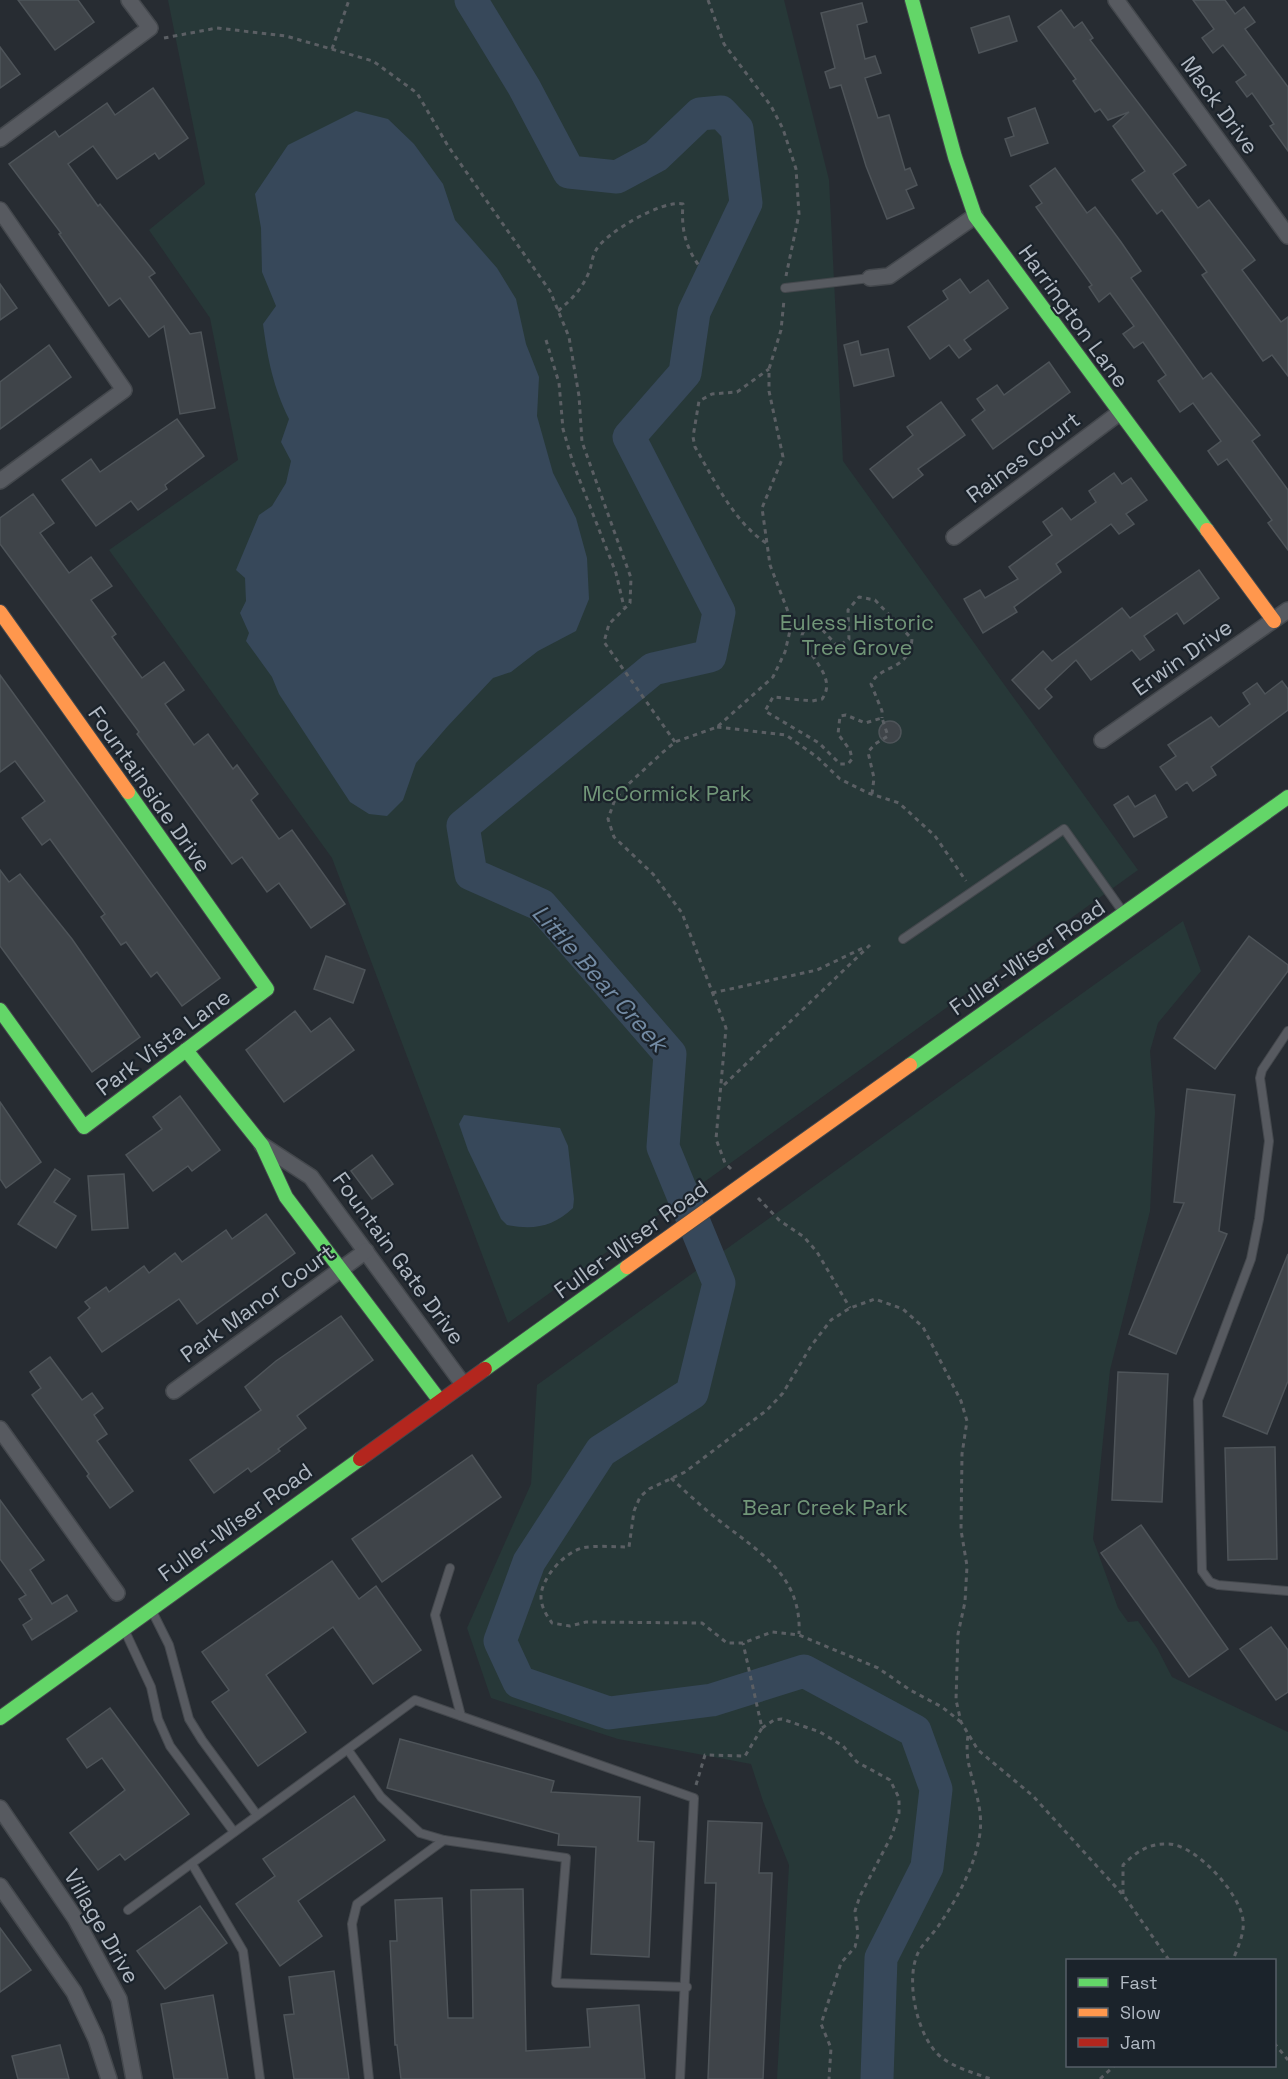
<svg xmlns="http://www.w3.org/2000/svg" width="1288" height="2079" viewBox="0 0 1288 2079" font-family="'Space Grotesk',sans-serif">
<rect width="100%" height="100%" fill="#272c32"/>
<g fill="#273838" fill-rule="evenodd">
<path d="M168,0H784L829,180L843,461L1138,870L508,1323L332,858L109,550L238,460L210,318L149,230L205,184Z"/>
<path d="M1183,921L1201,971L1158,1023L1150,1051L1155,1112L1150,1211L1110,1370L1093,1539L1118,1608L1128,1622L1138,1621L1157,1648L1172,1677L1288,1732V2079H777L789,1865L763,1801L751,1764L618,1739L491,1698L467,1628L531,1484L537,1385ZM1068,1960H1274V2066H1068Z"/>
</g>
<g fill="#37485a">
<path d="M356,111L388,119L414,144L443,184L455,220L497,268L516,299L526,344L539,377L537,416L553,473L576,518L587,558L589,599L576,631L538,651L511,672L493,678L447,727L416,763L403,800L387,816L369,814L350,802L279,694L272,677L246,641L249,633L240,613L246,601L245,578L236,570L259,515L272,506L286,483L291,461L281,442L289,419C273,386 268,361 263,324L276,306L262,272L261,228L255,194L288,145Z"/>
<path d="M464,1115L560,1128L568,1146L574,1199L573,1208C553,1227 534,1230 507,1225L501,1219L468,1150L459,1124Z"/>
</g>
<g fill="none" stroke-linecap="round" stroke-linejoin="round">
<path stroke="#37485a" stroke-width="33" d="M471,0L524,87L569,172L617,177L656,156L700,114L721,112L737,129L746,203L694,312L685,373L629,437L719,612L710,656L653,669L463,826L471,874L541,905L670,1054L663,1147L719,1283L692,1393L601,1451L529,1562L500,1641L519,1682L609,1713L712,1700L804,1671L915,1731L936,1789L927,1867L881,1958L877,2079"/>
</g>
<g fill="#3f4449" stroke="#4e5459" stroke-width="1.5">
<path d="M18,0H78L94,22L55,50Z"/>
<path d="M1193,0H1225L1235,14L1244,7L1255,22L1245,29L1288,87V151L1270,126L1274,124L1252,93L1247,97L1236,82L1246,75L1223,45L1213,53L1202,38L1214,29Z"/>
<path d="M862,3L867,22L857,25L865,59L875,56L881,73L865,78L878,118L889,115L905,170L910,168L917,185L906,190L914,208L887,219L866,166L841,85L830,88L825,72L835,68L821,13Z"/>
<path d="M1061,10L1074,28L1082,22L1093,38L1090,40L1186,165L1173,174L1198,208L1209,200L1255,260L1242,270L1281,322L1288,317V376L1272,355L1263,361L1202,275L1207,272L1162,210L1157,214L1132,180L1145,171L1113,126L1129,112L1108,120L1100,109L1095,112L1073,81L1076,79L1038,27Z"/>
<path d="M1009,16L1017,41L979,53L971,28Z"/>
<path d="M0,47L20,74L0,88Z"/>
<path d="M153,88L188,138L159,159L155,153L117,179L93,146L68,164L98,206L100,204L155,273L149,277L190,334L201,332L215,408L180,414L164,326L149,337L120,298L109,306L59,234L61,233L9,164L55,131L59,137L107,103L115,115Z"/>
<path d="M1035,108L1048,143L1011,156L1005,139L1014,136L1008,118Z"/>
<path d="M1055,168L1087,213L1095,207L1121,242L1141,271L1131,278L1203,379L1211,373L1260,435L1252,441L1288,490V550L1268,523L1272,520L1227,459L1218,465L1208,451L1221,441L1193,403L1180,412L1158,381L1166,375L1143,342L1134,348L1123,334L1134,326L1110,293L1099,302L1089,287L1092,285L1036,207L1042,203L1030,186Z"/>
<path d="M960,279L970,293L988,280L1008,308L964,340L971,349L959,358L949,345L930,359L908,327L948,299L943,291Z"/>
<path d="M0,284L17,308L0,320Z"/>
<path d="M858,341L861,355L888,349L894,376L854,386L844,345Z"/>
<path d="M49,345L71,377L0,429V382Z"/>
<path d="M1049,362L1070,392L993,449L972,420L985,410L977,399L997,385L1004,395Z"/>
<path d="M941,402L965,435L918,469L923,475L893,498L870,469L913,435L907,427Z"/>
<path d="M177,419L204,456L165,485L167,489L138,510L131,501L96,526L62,480L91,459L100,472Z"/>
<path d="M1114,473L1122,484L1131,478L1147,500L1126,514L1134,524L1119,534L1111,524L1056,564L1061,572L1014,607L1017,612L983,633L964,599L980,590L985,598L1018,579L1009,567L1052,535L1043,522L1062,508L1071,520L1096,502L1089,491Z"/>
<path d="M33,494L54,523L40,533L69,573L91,557L112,586L91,600L116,634L112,637L142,678L164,662L184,690L165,704L194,745L208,734L233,769L237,765L258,794L251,800L279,839L292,830L345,904L311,928L279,883L267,892L242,857L232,864L137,734L139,732L0,544V518Z"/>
<path d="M1199,570L1219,598L1184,624L1177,613L1144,636L1154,650L1140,660L1132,650L1091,680L1076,660L1045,689L1052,697L1039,709L1012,680L1043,651L1052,661L1122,608L1130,618Z"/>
<path d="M0,675L220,978L182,1006L157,972L151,977L126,942L121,945L101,917L105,914L50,839L42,845L22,818L45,801L15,761L0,772Z"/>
<path d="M1282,681L1288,689V710L1211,767L1216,775L1193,791L1187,782L1176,790L1160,767L1176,756L1168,745L1211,717L1219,727L1250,704L1243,693L1257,683L1265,694Z"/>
<circle cx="890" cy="732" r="11"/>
<path d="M1155,795L1167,817L1134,837L1114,805L1128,796L1135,807Z"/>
<path d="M0,870L9,882L20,874L72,939L140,1037L92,1072L0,946Z"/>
<path d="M1249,936L1288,965V971L1215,1069L1174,1038Z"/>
<path d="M326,956L365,970L353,1003L314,989Z"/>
<path d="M295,1011L311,1032L330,1018L354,1050L284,1102L246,1050Z"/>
<path d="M1187,1089L1235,1095L1219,1231L1227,1234L1176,1354L1129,1334L1184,1203L1174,1202Z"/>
<path d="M180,1096L220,1150L192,1171L188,1166L153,1191L126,1155L162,1129L153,1117Z"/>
<path d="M0,1102L41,1162L6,1188L0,1179Z"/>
<path d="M372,1155L393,1184L372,1199L351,1171Z"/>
<path d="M55,1169L70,1179L54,1202L76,1216L56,1248L18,1224Z"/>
<path d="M124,1174L128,1228L92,1230L88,1176Z"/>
<path d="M266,1214L295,1253L197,1324L179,1299L102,1352L78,1318L90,1308L85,1302L106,1287L109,1292L144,1266L149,1273L175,1253L182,1262L226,1230L232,1239Z"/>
<path d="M1288,1254V1381L1267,1434L1223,1416Z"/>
<path d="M341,1316L373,1360L297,1416L306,1428L278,1449L280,1451L251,1472L248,1468L214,1493L190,1460L261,1410L245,1387L276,1361Z"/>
<path d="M50,1357L82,1400L92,1393L103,1408L94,1415L107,1434L97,1441L133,1491L110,1508L87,1476L89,1474L32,1395L41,1388L30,1372Z"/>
<path d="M1118,1372L1168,1374L1162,1502L1112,1500Z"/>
<path d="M1275,1447L1277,1559L1228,1560L1225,1448Z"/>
<path d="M472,1455L501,1497L382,1582L352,1539Z"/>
<path d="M0,1500L44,1560L30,1570L52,1604L67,1595L77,1611L32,1640L23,1625L32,1619L19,1599L26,1595L0,1559Z"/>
<path d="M1141,1525L1228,1649L1189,1677L1101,1553Z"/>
<path d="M332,1561L359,1599L376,1586L421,1650L373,1684L333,1627L266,1675L306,1732L258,1766L212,1702L229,1690L202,1652Z"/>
<path d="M1271,1627L1288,1650V1692L1276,1700L1240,1649Z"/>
<path d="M110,1708L189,1814L125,1860L120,1854L98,1870L70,1833L125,1790L102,1758L87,1768L67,1739Z"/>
<path d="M400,1739L554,1781L551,1792L640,1797L638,1841L654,1842L649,1957L591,1954L596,1847L558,1845L559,1834L387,1788Z"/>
<path d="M354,1796L385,1840L298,1901L322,1936L280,1966L236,1904L275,1876L263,1859Z"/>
<path d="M708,1821L762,1823L759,1873H772L763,2079H708L716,1883H705Z"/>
<path d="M523,1889L526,2051L590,2047L587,2009L639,2005L645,2079H401L397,2045H395L390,1941H397L395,1900L442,1898L448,2018H473L471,1890Z"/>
<path d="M200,1906L227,1943L165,1989L137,1951Z"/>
<path d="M0,1928L31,1970L0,1992Z"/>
<path d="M334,1971L349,2079H294L284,2015L294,2014L289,1977Z"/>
<path d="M213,1995L228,2079H174L161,2004Z"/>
<path d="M60,2045L69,2079H18L12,2056Z"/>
</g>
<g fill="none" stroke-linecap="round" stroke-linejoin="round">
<defs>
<g id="lane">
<path d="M785,288L870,278"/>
<path d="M903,939L1064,829L1123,912"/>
<path d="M1288,1031L1262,1070L1260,1078L1269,1141L1259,1219L1251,1259L1198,1400L1202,1571L1210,1582L1218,1585L1288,1591"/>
<path d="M450,1568L435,1615L461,1716"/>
<path d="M152,1611L169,1645L189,1719L202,1740L257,1815"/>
<path d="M124,1629L151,1687L158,1719L170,1746L234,1832"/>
<path d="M348,1750L381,1797L420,1833L444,1840"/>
<path d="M192,1864L243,1951L260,2079"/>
<path d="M128,1910L415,1700L694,1798L680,2079"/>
<path d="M369,2079L352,1924L357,1904L444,1840L566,1858L556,1983L687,1987"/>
</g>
<g id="street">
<path d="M1116,0L1288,236"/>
<path d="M0,139L150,28L129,0"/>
<path d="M0,210L124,390L0,481"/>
<path d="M870,278L889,276L975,216"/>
<path d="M954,537L1119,413"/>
<path d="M1102,740L1288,610"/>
<path d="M262,1145L311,1177L463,1384"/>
<path d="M174,1391L366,1251"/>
<path d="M0,1429L117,1593"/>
<path d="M0,1808L75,1918L119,1999L134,2079"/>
<path d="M0,1886L74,1992L96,2039L109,2079"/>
</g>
<g id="fast">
<path d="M912,0L955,157L975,216L1207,530"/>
<path d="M0,1010L84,1127L267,989L128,792"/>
<path d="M186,1050L262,1145L286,1197L440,1401"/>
<path d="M910,1065L1288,797"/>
<path d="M485,1369L627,1267"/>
<path d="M0,1718L360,1459"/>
</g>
<g id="slow">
<path d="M1207,530L1274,621"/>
<path d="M0,612L128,792"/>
<path d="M754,1176L910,1065"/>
</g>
<path id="jam" d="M360,1459L485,1369"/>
</defs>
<use href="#lane" stroke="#44484d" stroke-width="10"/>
<use href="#street" stroke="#44484d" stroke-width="18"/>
<use href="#fast" stroke="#44484d" stroke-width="16"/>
<use href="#slow" stroke="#44484d" stroke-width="16"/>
<use href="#jam" stroke="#44484d" stroke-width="16"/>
<g stroke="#5b5f64" stroke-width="3" stroke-dasharray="4.5 4.5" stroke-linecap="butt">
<path d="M708,0L724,44L771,106L783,129L796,169L799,214L786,276"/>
<path d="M164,38L217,28L286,36L373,61L417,93L448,146L550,291L569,337L579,396L582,442L631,578L630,603L609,624L604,642L675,742"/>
<path d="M332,49L349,0"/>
<path d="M558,311C572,299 582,289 589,272C592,265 592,256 596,250C606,232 664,199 683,204C681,228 685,247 700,267"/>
<path d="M546,340L559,383L563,429L573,463L616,573L624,607"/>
<path d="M766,543C733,521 715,481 695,447L693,437L699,401L712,394L737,392L769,369"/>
<path d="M717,727L786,735L817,757L840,779L868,793L899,803L935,836L966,881"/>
<path d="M872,794L874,778L868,752L875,744L888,736L882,718L865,723L846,715L840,716L838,734L850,750L852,759L848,764H840L819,743L765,711L773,697L812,701L822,699C838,677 808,658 802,635L805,628L819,626L838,647L849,639L848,610L859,597L875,600L912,639C909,672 880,664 871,684L882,711V718"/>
<path d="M712,993L817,970L865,947"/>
<path d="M724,1085L870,945"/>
<path d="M731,1169L725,1163L716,1139L726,1028L682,913L653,874L614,837L608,819L614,802L622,790L662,753L675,742L717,727L773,677L785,652L792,622L770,565L762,508L783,457L769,391V369L781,330L784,300"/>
<path d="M758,1198L779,1220L804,1237L817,1252L850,1308"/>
<path d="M671,1478C687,1493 703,1508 721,1522C761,1553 802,1577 799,1634"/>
<path d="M961,1722L942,1707L910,1690L878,1668L799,1635L772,1632L743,1643H727L702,1623L586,1622L570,1626L552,1623C547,1616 541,1607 541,1597C541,1578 564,1553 582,1548C596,1545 614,1547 629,1547L634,1511L640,1497L649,1489L685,1472L767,1410L783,1393L811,1346L831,1320L850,1308L875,1299L903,1309L923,1327L961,1401L967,1421L962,1454L961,1530L967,1566L965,1602L958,1634L956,1700L961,1722L978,1750L1033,1796L1124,1896L1169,1960"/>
<path d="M762,1728L774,1720L782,1719L820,1732L843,1746L857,1762L890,1780L899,1798V1813L892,1835L860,1896L855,1911L858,1934L855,1947L841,1963L821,2024L831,2048L829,2079"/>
<path d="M968,1736C962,1772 987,1799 979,1839C974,1867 957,1899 941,1922C935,1932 925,1941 919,1951C904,1978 917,2038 941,2057C955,2068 974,2073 991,2079"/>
<path d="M696,1785L705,1755L745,1756L762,1728L743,1643"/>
<path d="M1123,1894V1865C1136,1852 1149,1843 1168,1844C1195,1844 1240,1893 1243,1920C1245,1933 1237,1949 1233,1960"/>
<path d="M1274,2043L1288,2060"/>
<path d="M1100,2079L1114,2066"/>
</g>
<use href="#lane" stroke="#575a60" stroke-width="8"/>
<use href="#street" stroke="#575a60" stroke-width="15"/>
<use href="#fast" stroke="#63d668" stroke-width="14"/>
<use href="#slow" stroke="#ff974d" stroke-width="14"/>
<use href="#jam" stroke="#b3261e" stroke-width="14"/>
<defs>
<path id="slow-bridge" d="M627,1267L754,1176"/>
</defs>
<use href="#slow-bridge" stroke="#44484d" stroke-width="16" stroke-linecap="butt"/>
<use href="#slow-bridge" stroke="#ff974d" stroke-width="14"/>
</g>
<g text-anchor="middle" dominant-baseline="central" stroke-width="4.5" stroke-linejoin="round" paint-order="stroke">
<g font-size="22" fill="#b1b9c3" stroke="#1b232b">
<text transform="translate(1220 105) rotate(54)">Mack Drive</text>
<text transform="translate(1074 316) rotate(54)">Harrington Lane</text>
<text transform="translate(1023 457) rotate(-37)">Raines Court</text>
<text transform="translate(1182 657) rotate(-35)">Erwin Drive</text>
<text transform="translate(150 789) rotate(55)">Fountainside Drive</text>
<text transform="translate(1027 957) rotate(-35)">Fuller-Wiser Road</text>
<text transform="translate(163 1042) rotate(-37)">Park Vista Lane</text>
<text transform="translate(631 1239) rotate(-36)">Fuller-Wiser Road</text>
<text transform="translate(399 1258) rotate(54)">Fountain Gate Drive</text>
<text transform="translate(257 1303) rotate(-36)">Park Manor Court</text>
<text transform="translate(235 1522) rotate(-36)">Fuller-Wiser Road</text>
<text transform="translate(102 1926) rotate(60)">Village Drive</text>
</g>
<g font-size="22" fill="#719678" stroke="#1b232b">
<text x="857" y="622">Euless Historic<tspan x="857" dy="25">Tree Grove</tspan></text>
<text x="667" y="793">McCormick Park</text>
<text x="825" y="1507">Bear Creek Park</text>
</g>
<g font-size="24" font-style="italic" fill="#738ba4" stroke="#1b232b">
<text transform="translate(600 978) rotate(48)">Little Bear Creek</text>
</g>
</g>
<rect x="1066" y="1959" width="210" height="108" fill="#1b232b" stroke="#575f68" stroke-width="1.5"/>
<rect x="1078" y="1978" width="30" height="9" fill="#63d668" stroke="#575f68" stroke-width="1.5"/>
<text x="1120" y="1989" font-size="18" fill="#b1b9c3">Fast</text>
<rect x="1078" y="2008" width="30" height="9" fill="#ff974d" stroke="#575f68" stroke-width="1.5"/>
<text x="1120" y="2019" font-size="18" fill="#b1b9c3">Slow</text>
<rect x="1078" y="2038" width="30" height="9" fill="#b3261e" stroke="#575f68" stroke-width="1.5"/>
<text x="1120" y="2049" font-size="18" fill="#b1b9c3">Jam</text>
</svg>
